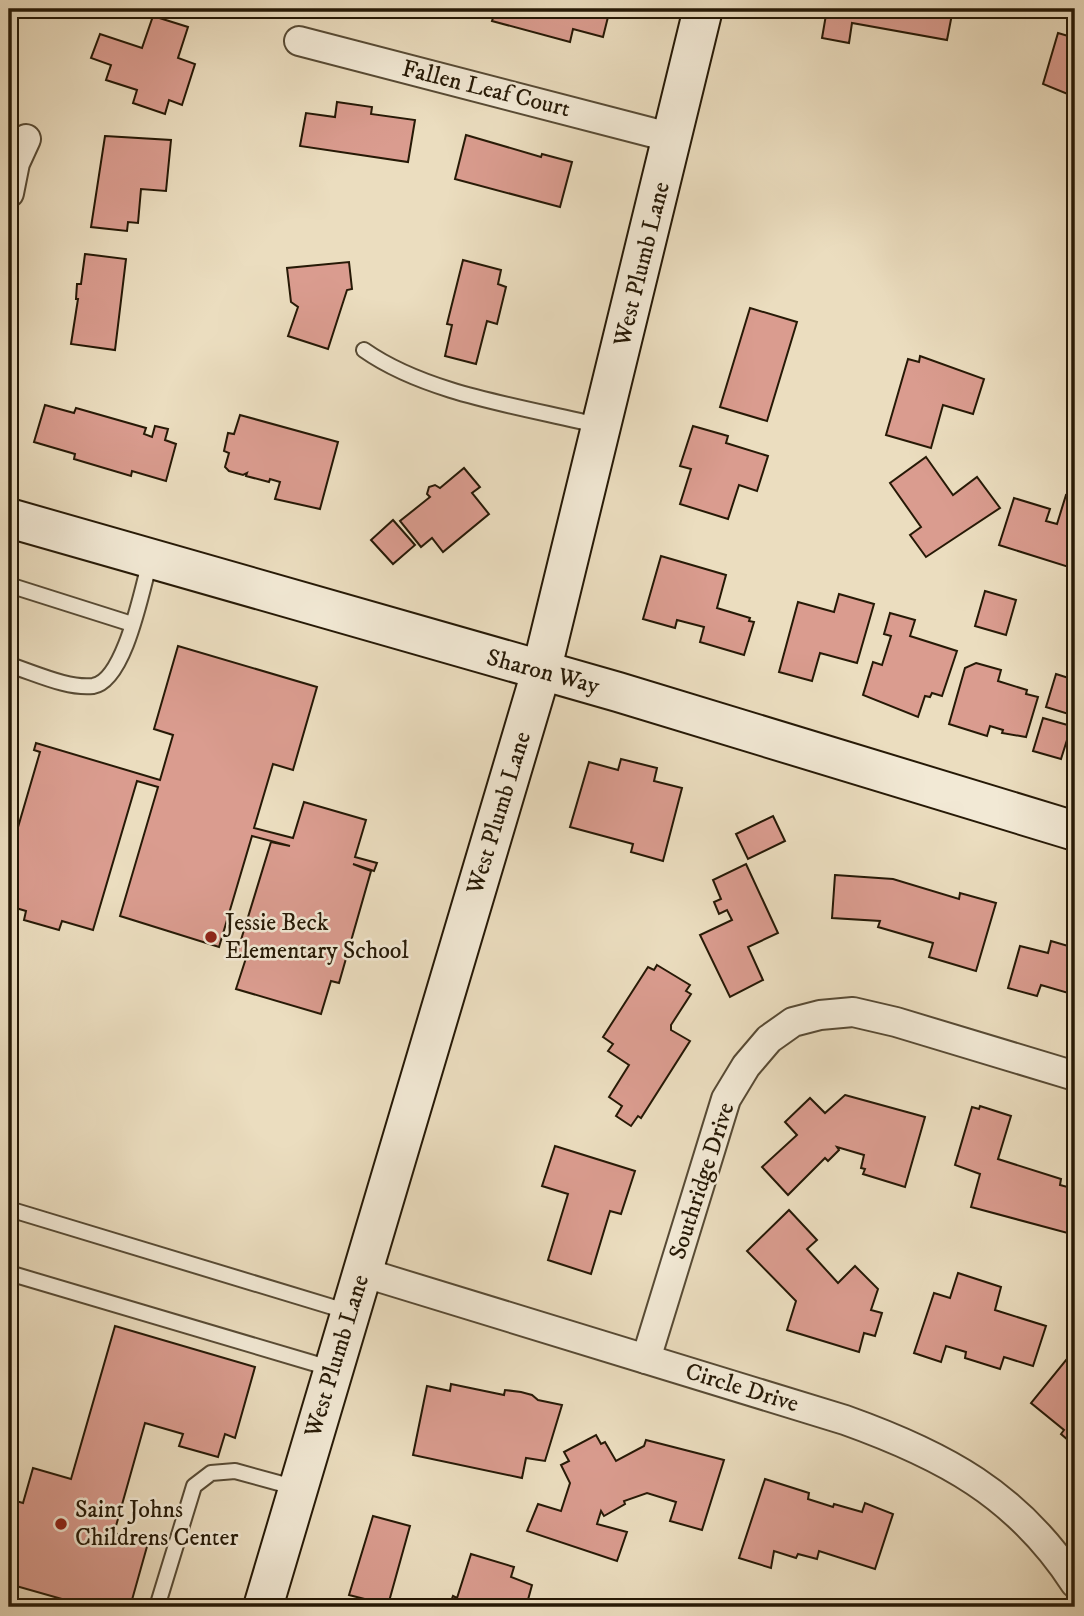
<svg xmlns="http://www.w3.org/2000/svg" width="1084" height="1616" viewBox="0 0 1084 1616" font-family="'IM FELL DW Pica',serif">
<rect width="100%" height="100%" fill="#ebddbf"/>
<filter id="stains"><feTurbulence type="fractalNoise" baseFrequency=".00286" numOctaves="4"/><feColorMatrix values="0 0 0 0 .2 0 0 0 0 .09 0 0 0 0 .02 0 0 0 .5 -.17"/></filter>
<radialGradient id="worn" r=".72"><stop offset=".6" stop-color="#630" stop-opacity="0"/><stop offset="1" stop-color="#630" stop-opacity=".3"/></radialGradient>
<g fill="#da9c8f" stroke="#261906" stroke-width="2">
<path d="M496,9H610L603,37L573,29L570,42L492,21Z"/>
<path d="M827,9H953L947,40L852,23L849,43L822,38Z"/>
<path d="M153,16L188,27L178,58L195,64L182,105L169,100L165,114L133,103L137,90L106,80L111,65L91,58L100,34L142,48Z"/>
<path d="M1058,33L1075,38V97L1043,84Z"/>
<path d="M337,102L372,107L371,114L415,120L408,162L300,146L306,113L335,117Z"/>
<path d="M466,135L541,157L542,154L572,162L560,207L455,179Z"/>
<path d="M105,136L171,140L166,191L141,189L138,223L128,222L127,231L91,227Z"/>
<path d="M85,254L126,259L115,350L71,344L78,299H76L77,284H81Z"/>
<path d="M463,260L501,270L498,284L506,287L497,324L487,321L476,364L445,356L452,325L447,324Z"/>
<path d="M349,262L352,289L347,290L328,349L288,336L298,307L291,302L287,268Z"/>
<path d="M750,308L797,322L767,421L720,407Z"/>
<path d="M920,356L984,379L973,414L943,405L931,448L886,435L908,359L919,362Z"/>
<path d="M45,405L74,413L76,408L146,428L144,434L152,437L155,426L168,429L165,440L176,444L166,481L132,471L131,476L74,459L75,454L34,442Z"/>
<path d="M240,415L338,442L320,509L275,499L280,482L270,479L269,482L246,476L247,473L243,475L229,471L225,467L229,453L224,451L228,433L234,434Z"/>
<path d="M693,426L728,436L726,443L768,456L757,491L739,485L728,519L680,504L691,469L680,466Z"/>
<path d="M926,457L953,495L977,477L1000,508L926,557L910,535L921,527L890,483Z"/>
<path d="M464,468L480,487L472,493L489,514L443,552L432,538L421,547L400,521L430,497L427,494L429,487L435,485L440,488Z"/>
<path d="M1066,495L1075,497V569L999,545L1014,498L1050,509L1046,521L1057,524Z"/>
<path d="M393,520L415,545L393,564L371,540Z"/>
<path d="M661,556L726,575L717,608L750,618L749,621L754,622L744,655L700,642L704,627L677,620L675,628L643,619Z"/>
<path d="M985,591L1016,600L1006,635L975,626Z"/>
<path d="M839,594L874,604L857,663L820,653L812,681L779,672L798,602L834,612Z"/>
<path d="M890,613L915,620L910,636L957,651L942,696L932,693L930,697L925,696L918,717L863,695L873,662L882,665L891,636L884,634Z"/>
<path d="M178,646L317,687L293,770L273,764L254,828L293,838L304,802L366,820L355,857L377,863L374,871L353,864L371,871L339,983L331,981L321,1014L236,989L247,955L237,953L271,842L290,846L252,836L219,947L120,916L158,787L137,781L93,930L62,921L59,930L24,920L26,911L9,906V858L40,752L34,750L36,743L160,780L173,735L154,729Z"/>
<path d="M976,663L1001,670L998,681L1027,690L1026,694L1038,697L1026,737L1002,733L1003,730L990,726L987,736L949,724L965,668Z"/>
<path d="M1056,674L1075,680V716L1046,707Z"/>
<path d="M1043,718L1071,726L1070,729L1075,730V742L1067,740L1061,759L1033,751Z"/>
<path d="M621,759L657,768L654,781L682,788L663,861L631,852L633,844L570,827L589,762L618,770Z"/>
<path d="M773,816L785,841L748,859L736,834Z"/>
<path d="M746,864L778,933L748,947L763,980L730,997L700,935L732,920L727,910L719,914L714,902L721,899L713,880Z"/>
<path d="M835,875L893,879L959,899L960,893L996,903L976,971L929,957L933,943L878,927L880,921L832,918Z"/>
<path d="M1051,941L1075,948V995L1041,985L1037,996L1008,988L1020,946L1048,953Z"/>
<path d="M657,965L690,985L686,991L691,994L671,1025V1030L690,1041L641,1118L638,1116L631,1126L616,1116L622,1106L609,1097L629,1065L608,1051L613,1044L603,1037L648,967L654,970Z"/>
<path d="M845,1095L925,1117L905,1187L863,1174L865,1169L861,1168L864,1155L837,1147L839,1150L828,1161L825,1158L788,1195L762,1167L797,1135L785,1122L810,1098L825,1113Z"/>
<path d="M980,1106L1011,1116L998,1159L1061,1179L1060,1185L1075,1189V1235L971,1207L980,1174L955,1165L972,1107L979,1109Z"/>
<path d="M555,1146L635,1171L621,1214L610,1211L591,1274L548,1260L568,1194L542,1186Z"/>
<path d="M789,1210L817,1240L807,1249L838,1283L855,1266L878,1289L871,1310L882,1313L875,1336L864,1333L859,1352L787,1330L796,1301L747,1251Z"/>
<path d="M958,1273L1001,1287L995,1310L1046,1326L1033,1366L1004,1357L1000,1369L965,1358L966,1352L946,1346L941,1362L914,1353L934,1293L950,1298Z"/>
<path d="M115,1326L255,1367L235,1438L225,1434L218,1457L179,1446L183,1434L145,1423L114,1533L148,1543L130,1607H90L9,1584V1499L23,1503L33,1468L71,1479Z"/>
<path d="M1075,1349V1446L1061,1434L1064,1430L1031,1403Z"/>
<path d="M451,1384L504,1395L505,1390L521,1392L532,1395L538,1400L562,1405L545,1461L526,1458L522,1478L413,1455L427,1386L450,1391Z"/>
<path d="M596,1435L601,1444L605,1442L616,1461L644,1446L646,1440L724,1460L702,1530L670,1521L676,1502L647,1493L624,1501L625,1504L604,1516L601,1511L597,1524L627,1532L617,1561L527,1531L538,1504L561,1511L570,1483L561,1465L569,1461L564,1452Z"/>
<path d="M765,1479L809,1493L808,1499L833,1507L834,1504L862,1512L865,1503L893,1514L875,1569L819,1551L817,1559L798,1554L796,1558L774,1551L771,1568L739,1558Z"/>
<path d="M373,1516L410,1526L388,1605L349,1595Z"/>
<path d="M471,1554L514,1567L511,1577L532,1585L526,1607H449L453,1596L457,1598Z"/>
</g>
<g fill="none" stroke-linecap="round" stroke-linejoin="round">
<defs>
<g id="lane">
<path d="M364,350C428,395 525,407 601,426"/>
<path d="M9,585L132,624"/>
<path d="M9,665C33,672 67,689 93,686C125,681 142,589 150,561"/>
<path d="M9,1209L349,1312"/>
<path d="M9,1273L333,1369"/>
<path d="M157,1607L194,1486L211,1473L235,1471L297,1488"/>
</g>
<g id="street">
<path d="M299,41L673,138"/>
<path d="M9,193L15,163L26,139"/>
<path d="M362,1272L845,1420C943,1455 1017,1494 1075,1583"/>
<path d="M646,1359L726,1099L746,1066L769,1039L793,1022L820,1015L853,1012L896,1022L1075,1076"/>
</g>
<g id="secondary">
<path d="M9,518L618,692L1075,831"/>
<path d="M263,1607L541,672L703,9"/>
</g>
</defs>
<use href="#lane" stroke="#574a34" stroke-width="18"/>
<use href="#street" stroke="#574a34" stroke-width="32"/>
<use href="#secondary" stroke="#261906" stroke-width="42"/>
<use href="#lane" stroke="#f2e9d5" stroke-width="14"/>
<use href="#street" stroke="#f2e9d5" stroke-width="28"/>
<use href="#secondary" stroke="#f2e9d5" stroke-width="38"/>
</g>
<g fill="#8f2418" stroke="#f2e9d5" stroke-width="2.5">
<circle cx="211" cy="937" r="7"/>
<circle cx="61" cy="1524" r="7"/>
</g>
<g text-anchor="middle" dominant-baseline="central" stroke-width="5" stroke-linejoin="round" paint-order="stroke">
<g font-size="24" fill="#261906" stroke="#f2e9d5">
<text transform="translate(486 89) rotate(14)">Fallen Leaf Court</text>
<text transform="translate(642 264) rotate(-76)">West Plumb Lane</text>
<text transform="translate(543 672) rotate(15)">Sharon Way</text>
<text transform="translate(499 813) rotate(-73)">West Plumb Lane</text>
<text transform="translate(702 1181) rotate(-72)">Southridge Drive</text>
<text transform="translate(337 1356) rotate(-73)">West Plumb Lane</text>
<text transform="translate(742 1388) rotate(17)">Circle Drive</text>
</g>
<g font-size="24" fill="#261906" stroke="#f2e9d5" text-anchor="start">
<text x="225" y="923">Jessie Beck<tspan x="225" dy="28">Elementary School</tspan></text>
<text x="75" y="1510">Saint Johns<tspan x="75" dy="28">Childrens Center</tspan></text>
</g>
</g>
<rect width="1084" height="1616" fill="none" stroke="#ebddbf" stroke-width="35"/>
<rect x="10" y="10" width="1063" height="1595" fill="none" stroke="#261906" stroke-width="3.5"/>
<rect x="18" y="18" width="1049" height="1581" fill="none" stroke="#261906" stroke-width="2"/>
<rect width="100%" height="100%" filter="url(#stains)"/>
<rect width="100%" height="100%" fill="url(#worn)"/>
</svg>
